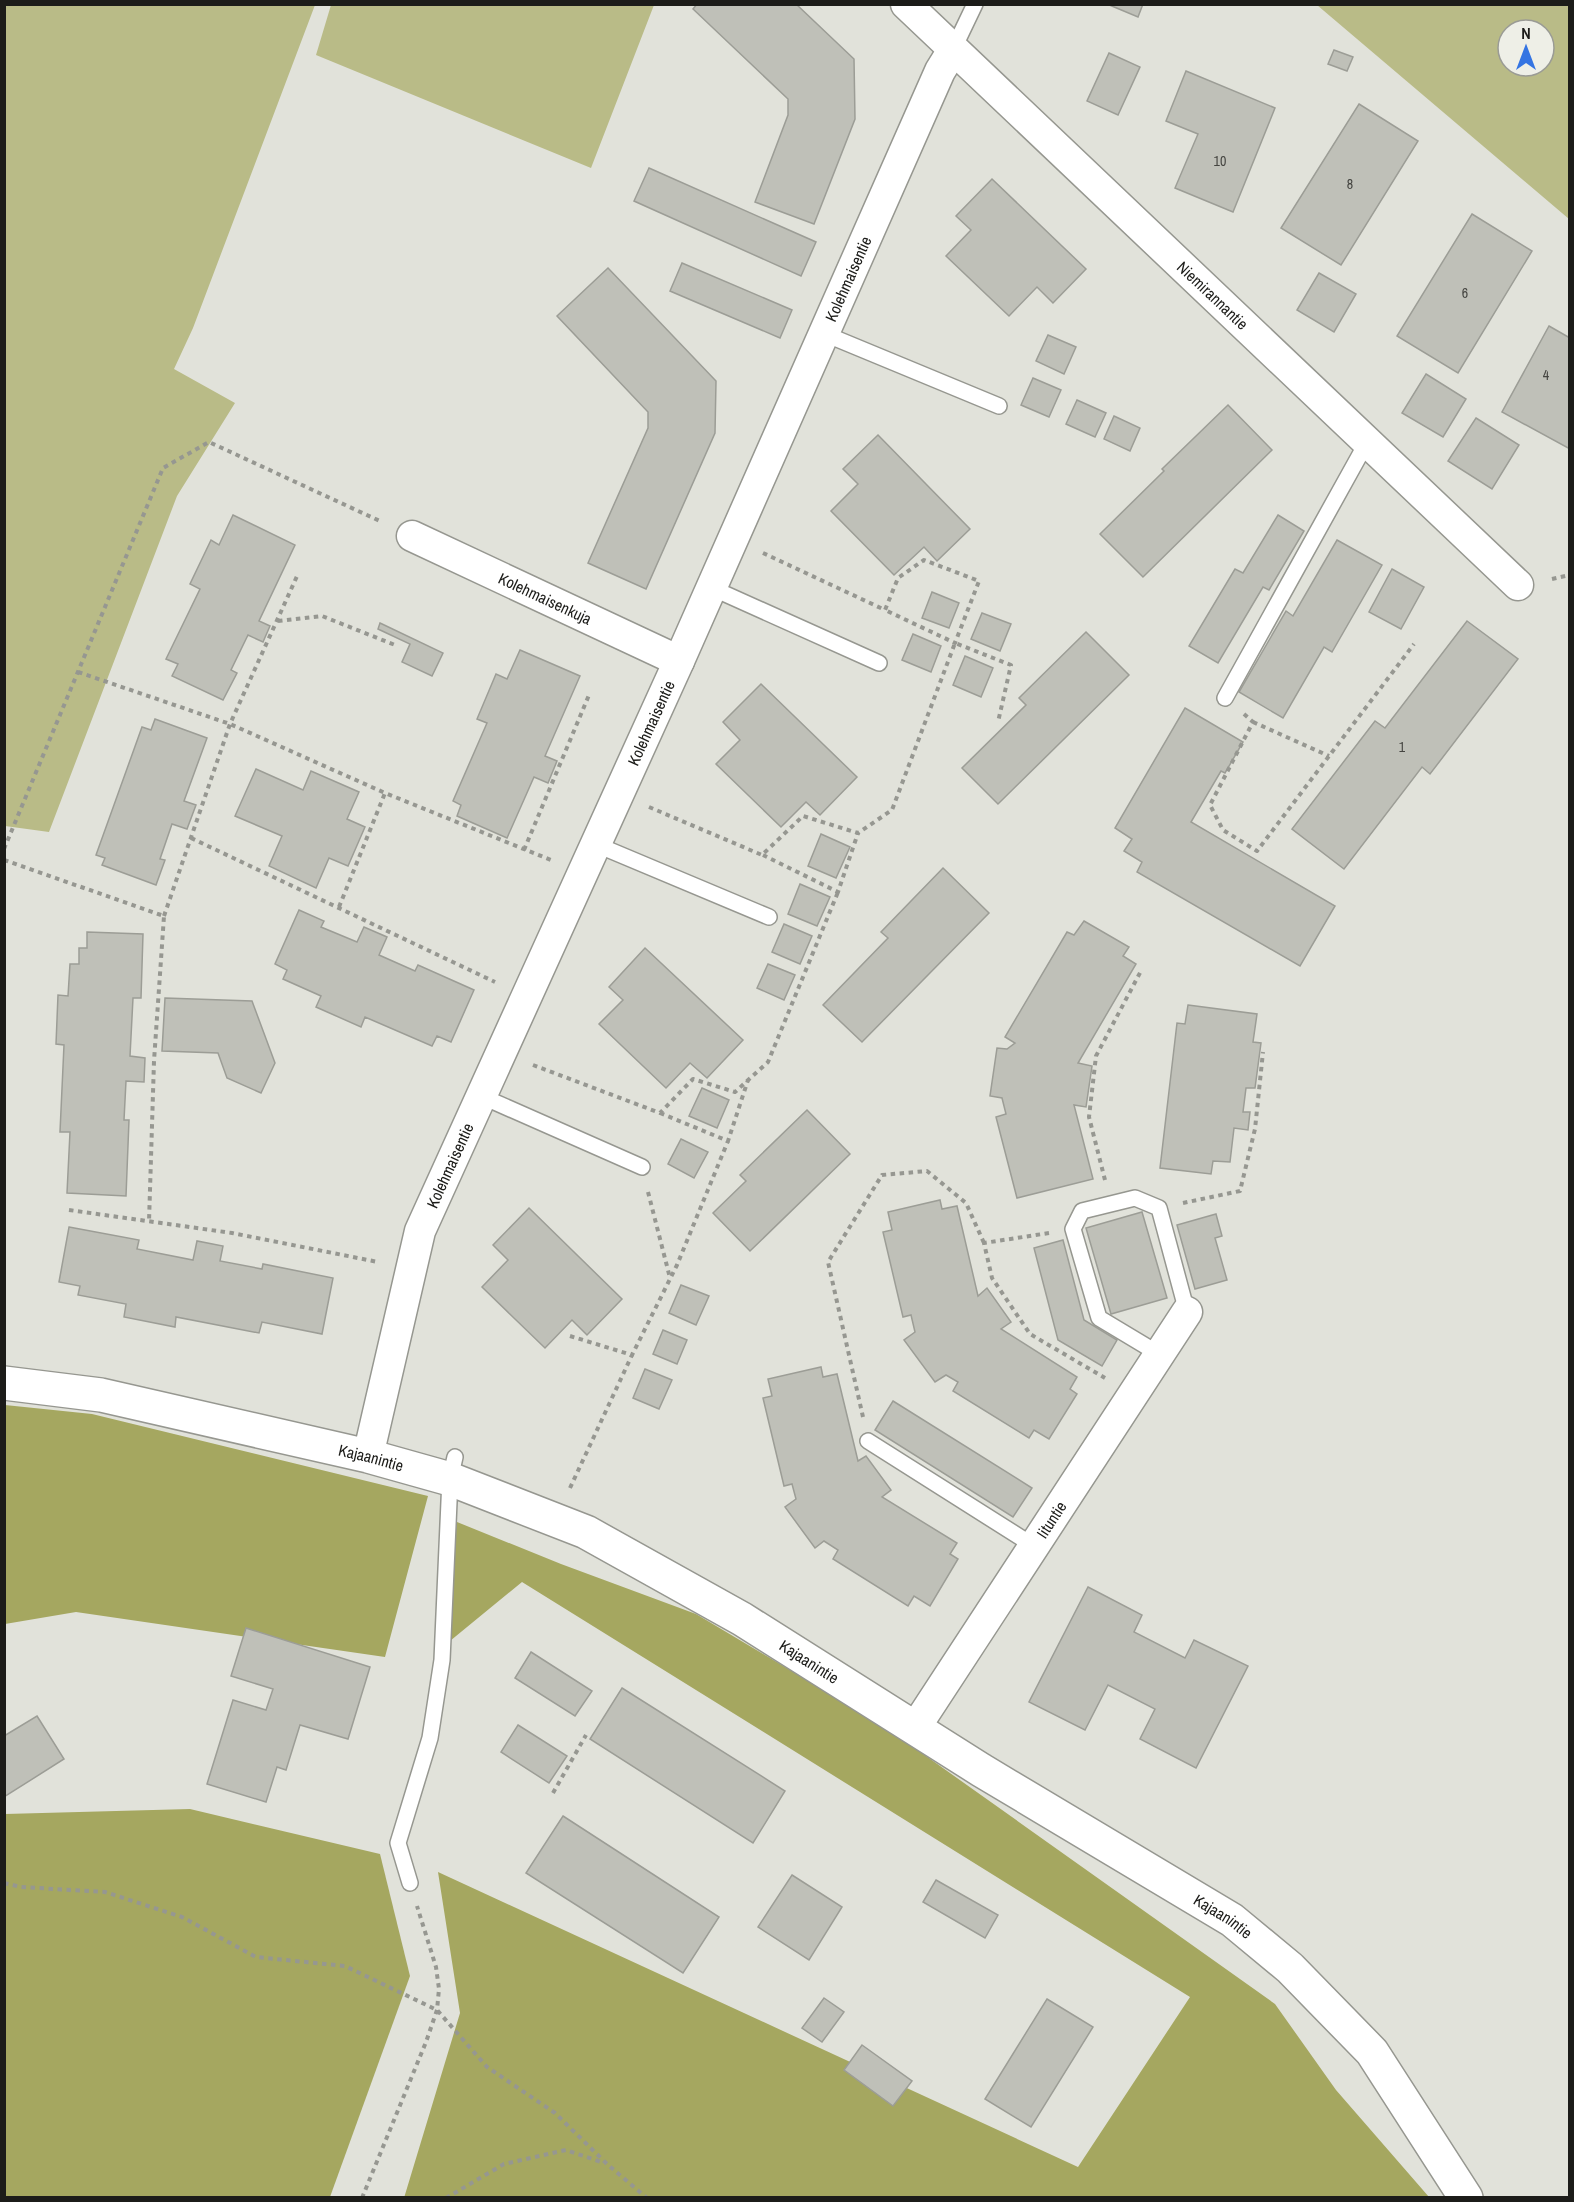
<svg xmlns="http://www.w3.org/2000/svg" width="1574" height="2202" viewBox="0 0 1574 2202" font-family="'Archivo Narrow',sans-serif">
<rect width="100%" height="100%" fill="#e1e2da"/>
<g fill="#b9bb87" fill-rule="evenodd">
<path d="M5,4L315,5L193,328L174,369L235,403L177,496L49,832L5,826Z"/>
<path d="M331,5V4L654,5L591,168L316,55Z"/>
<path d="M1317,5H1569V219ZM1508,30H1544V66H1508Z"/>
</g>
<g fill="#a5a760">
<path d="M5,1405L92,1414L428,1496L385,1657L76,1612L5,1624Z"/>
<path d="M457,1522L561,1564L696,1614L881,1724L1275,2004L1336,2090L1429,2197L404,2198L460,2013L438,1872L1078,2167L1190,1997L522,1582L439,1650Z"/>
<path d="M190,1809L380,1854L410,1976L330,2197H5V1814Z"/>
</g>
<g fill="#bfc0b8" stroke="#9c9d96" stroke-width="1.5">
<path d="M697,4H796L854,59L855,119L814,224L755,202L788,115V99L693,9Z"/>
<path d="M1107,4H1143L1138,17Z"/>
<path d="M1334,50L1353,57L1347,71L1328,64Z"/>
<path d="M1109,53L1140,67L1118,115L1087,101Z"/>
<path d="M1186,71L1275,108L1233,212L1175,188L1198,134L1166,121Z"/>
<path d="M1359,104L1418,141L1341,265L1281,228Z"/>
<path d="M649,168L816,242L801,276L634,201Z"/>
<path d="M992,179L1086,269L1053,303L1037,287L1009,316L946,256L971,230L956,216Z"/>
<path d="M1472,214L1532,251L1458,373L1397,336Z"/>
<path d="M682,263L792,310L780,338L670,291Z"/>
<path d="M608,268L716,381L715,433L646,589L588,563L648,428V412L557,316Z"/>
<path d="M1319,273L1356,294L1334,332L1297,310Z"/>
<path d="M1549,326L1570,338V449L1502,412Z"/>
<path d="M1048,335L1076,347L1064,374L1036,361Z"/>
<path d="M1426,374L1466,399L1443,437L1402,413Z"/>
<path d="M1033,378L1061,390L1049,417L1021,405Z"/>
<path d="M1077,400L1106,413L1095,437L1066,424Z"/>
<path d="M1228,405L1272,450L1143,577L1100,534L1164,471L1162,469Z"/>
<path d="M1114,416L1140,428L1130,451L1104,439Z"/>
<path d="M1476,418L1519,445L1492,489L1448,461Z"/>
<path d="M878,435L970,529L937,561L924,547L894,575L831,511L858,484L843,469Z"/>
<path d="M233,515L295,545L259,621L270,626L263,642L248,635L231,670L237,673L223,700L172,676L178,664L166,659L200,589L190,584L211,540L219,545Z"/>
<path d="M1278,515L1304,531L1269,590L1263,587L1218,663L1189,646L1235,569L1243,573Z"/>
<path d="M1337,540L1382,565L1332,652L1324,647L1283,718L1239,692L1286,611L1293,616Z"/>
<path d="M1392,569L1424,587L1401,629L1369,612Z"/>
<path d="M932,592L959,603L949,628L922,618Z"/>
<path d="M982,613L1011,624L1000,651L971,639Z"/>
<path d="M1467,621L1518,659L1430,774L1422,767L1344,869L1292,829L1375,721L1385,728Z"/>
<path d="M380,623L443,653L432,676L402,662L410,644L378,629Z"/>
<path d="M1086,632L1129,675L998,804L962,768L1026,705L1019,698Z"/>
<path d="M913,634L941,646L931,672L902,660Z"/>
<path d="M520,650L580,676L545,756L557,761L548,783L534,777L507,838L457,816L461,805L453,801L487,723L477,719L496,674L507,679Z"/>
<path d="M965,656L993,668L981,697L953,685Z"/>
<path d="M761,684L857,777L820,815L806,802L781,827L716,764L740,740L723,722Z"/>
<path d="M1185,708L1243,742L1225,773L1221,771L1191,822L1335,906L1300,966L1137,872L1142,862L1124,851L1132,839L1115,828Z"/>
<path d="M155,719L207,738L184,801L196,805L187,829L172,824L160,859L165,860L156,885L102,865L105,858L96,855L142,727L151,730Z"/>
<path d="M256,769L303,790L311,771L359,792L347,819L365,827L348,866L329,858L316,888L269,866L282,836L235,816Z"/>
<path d="M821,834L850,847L836,878L808,866Z"/>
<path d="M943,868L989,913L862,1042L823,1005L888,938L881,932Z"/>
<path d="M800,884L830,897L817,926L788,914Z"/>
<path d="M299,910L324,921L321,927L357,942L364,927L387,937L379,955L415,971L418,965L474,990L451,1042L437,1036L432,1046L365,1017L361,1027L316,1007L321,996L283,979L287,970L275,964Z"/>
<path d="M1084,921L1129,947L1123,956L1136,964L1078,1063L1092,1066L1086,1107L1074,1105L1093,1179L1017,1198L996,1117L1006,1114L1002,1098L990,1096L997,1048L1007,1049L1015,1043L1005,1037L1067,932L1074,935Z"/>
<path d="M784,924L812,936L800,964L772,952Z"/>
<path d="M87,932L143,934L141,998H133L130,1056L145,1058L144,1082L126,1081L124,1120H129L126,1196L67,1193L70,1132H60L64,1045L56,1044L58,995L68,996L70,964H79V948H87Z"/>
<path d="M645,948L743,1040L707,1078L690,1063L666,1088L599,1024L623,1000L609,987Z"/>
<path d="M768,964L795,975L784,1000L757,988Z"/>
<path d="M165,998L252,1001L275,1063L261,1093L227,1078L218,1053L162,1051Z"/>
<path d="M1188,1005L1257,1014L1253,1042L1261,1043L1255,1088H1246L1243,1112H1250L1248,1130L1234,1128L1230,1162L1213,1161L1211,1174L1160,1168L1177,1023L1185,1024Z"/>
<path d="M702,1088L729,1100L717,1128L689,1116Z"/>
<path d="M807,1110L850,1154L750,1251L713,1213L746,1181L740,1175Z"/>
<path d="M681,1139L708,1152L694,1178L668,1164Z"/>
<path d="M940,1200L942,1209L957,1206L978,1296L987,1288L1011,1322L1001,1329L1077,1377L1070,1389L1077,1394L1049,1439L1034,1430L1029,1438L953,1391L958,1382L946,1375L935,1382L904,1340L915,1332L911,1315L903,1317L883,1232L892,1230L888,1212Z"/>
<path d="M529,1208L622,1299L587,1335L572,1320L545,1348L482,1287L508,1260L493,1245Z"/>
<path d="M1142,1212L1167,1298L1111,1314L1086,1228Z"/>
<path d="M1216,1214L1222,1236L1215,1238L1227,1280L1195,1289L1177,1225Z"/>
<path d="M69,1227L139,1240L137,1249L193,1260L197,1241L223,1246L220,1261L262,1269L263,1264L333,1278L322,1334L262,1322L259,1333L176,1317L175,1327L124,1317L126,1304L78,1295L80,1286L59,1282Z"/>
<path d="M1063,1240L1084,1320L1117,1340L1102,1366L1058,1340L1034,1248Z"/>
<path d="M681,1285L709,1296L696,1325L669,1313Z"/>
<path d="M663,1330L687,1340L677,1364L653,1354Z"/>
<path d="M821,1367L823,1377L837,1374L858,1461L866,1456L891,1490L882,1497L957,1543L950,1554L958,1559L930,1606L914,1596L908,1606L833,1559L838,1550L824,1541L815,1548L785,1507L796,1499L792,1484L784,1486L763,1398L772,1396L768,1379Z"/>
<path d="M645,1369L672,1380L659,1409L633,1398Z"/>
<path d="M893,1401L1032,1488L1013,1517L875,1430Z"/>
<path d="M1088,1587L1142,1615L1134,1632L1185,1658L1194,1640L1248,1666L1196,1768L1140,1739L1155,1709L1108,1685L1085,1730L1029,1702Z"/>
<path d="M246,1628L370,1667L348,1739L300,1725L286,1770L277,1767L266,1802L207,1784L233,1700L266,1710L273,1689L231,1676Z"/>
<path d="M531,1652L592,1691L575,1716L515,1678Z"/>
<path d="M622,1688L785,1791L753,1843L590,1739Z"/>
<path d="M37,1716L64,1759L4,1797V1736Z"/>
<path d="M518,1725L567,1756L549,1783L501,1752Z"/>
<path d="M563,1816L719,1917L683,1973L526,1873Z"/>
<path d="M792,1875L842,1907L809,1960L758,1927Z"/>
<path d="M936,1880L998,1915L985,1938L923,1902Z"/>
<path d="M824,1998L844,2012L822,2042L802,2028Z"/>
<path d="M1047,1999L1093,2027L1031,2127L985,2099Z"/>
<path d="M862,2045L912,2081L893,2106L844,2070Z"/>
</g>
<g fill="none" stroke-linecap="round" stroke-linejoin="round">
<defs>
<g id="service">
<path d="M953,50L975,4"/>
<path d="M825,334L999,406"/>
<path d="M712,588L879,663"/>
<path d="M1225,698L1367,442"/>
<path d="M595,844L769,917"/>
<path d="M481,1096L642,1167"/>
<path d="M1159,1354L1099,1318L1073,1229L1082,1211L1135,1198L1159,1208L1187,1312"/>
<path d="M868,1441L1034,1546"/>
<path d="M410,1883L398,1843L430,1738L442,1660L450,1479L455,1457"/>
</g>
<g id="minor">
<path id="s1" d="M906,4L1518,585"/>
<path id="s2" d="M412,536L679,661"/>
<path id="s3" d="M368,1456L420,1231L679,661L940,71L953,50"/>
<path id="s4" d="M915,1728L1187,1312"/>
</g>
<g id="tertiary">
<path id="s5" d="M4,1383L101,1395L368,1456L450,1479L586,1532L742,1619L981,1770L1232,1920L1290,1968L1372,2052L1466,2198"/>
</g>
</defs>
<use href="#service" stroke="#969790" stroke-width="18"/>
<use href="#minor" stroke="#969790" stroke-width="33"/>
<use href="#tertiary" stroke="#969790" stroke-width="36"/>
<g stroke="#969791" stroke-width="4" stroke-dasharray="4.5 4.5" stroke-linecap="butt">
<path d="M763,553L885,610L898,578L924,560L979,581L955,643L885,610"/>
<path d="M1552,579L1570,575"/>
<path d="M278,621L322,616L395,645"/>
<path d="M78,672L230,724L385,793"/>
<path d="M1244,714L1253,722L1210,805L1223,830L1257,851L1414,644"/>
<path d="M1253,722L1329,756"/>
<path d="M649,807L762,855L803,816L858,833L892,810L955,643L1011,665L998,722"/>
<path d="M191,838L495,982"/>
<path d="M4,849L163,468L209,442L382,522"/>
<path d="M524,850L589,695"/>
<path d="M763,855L838,892L858,833"/>
<path d="M4,860L164,916L154,1061L149,1222"/>
<path d="M339,907L385,793L551,860"/>
<path d="M164,916L230,724L298,574"/>
<path d="M533,1065L660,1113L693,1079L735,1092L768,1062L838,892"/>
<path d="M660,1113L728,1141L748,1080"/>
<path d="M1105,1180L1089,1117L1096,1056L1142,969"/>
<path d="M648,1192L670,1278"/>
<path d="M1183,1203L1240,1191L1255,1129L1263,1052"/>
<path d="M69,1210L232,1233L378,1262"/>
<path d="M1049,1233L984,1243L992,1278L1030,1334L1105,1378"/>
<path d="M570,1336L632,1355L677,1265L728,1141"/>
<path d="M863,1417L828,1262L882,1175L927,1171L966,1203L984,1243"/>
<path d="M570,1488L632,1355"/>
<path d="M553,1793L586,1735"/>
<path d="M4,1883L21,1887L105,1892L182,1917L256,1957L345,1966L437,2010L487,2067L555,2113L607,2164L647,2198"/>
<path d="M362,2198L426,2042L437,2010L439,1989L436,1967L417,1906"/>
<path d="M446,2198L504,2164L566,2150L604,2163"/>
</g>
<use href="#service" stroke="#fff" stroke-width="15"/>
<use href="#minor" stroke="#fff" stroke-width="30"/>
<use href="#tertiary" stroke="#fff" stroke-width="33"/>
</g>
<g text-anchor="middle" dominant-baseline="central" stroke-width="5" stroke-linejoin="round" paint-order="stroke">
<g font-size="14" fill="#454541">
<text x="1220" y="161">10</text>
<text x="1350" y="184">8</text>
<text x="1465" y="293">6</text>
<text x="1546" y="375">4</text>
<text x="1402" y="747">1</text>
</g>
<g font-size="16" fill="#1c1c19" stroke="#eeefe7">
<text stroke="none"><textPath href="#s3" startOffset="1275">Kolehmaisentie</textPath></text>
<text stroke="none"><textPath href="#s1" startOffset="423">Niemirannantie</textPath></text>
<text stroke="none"><textPath href="#s2" startOffset="147">Kolehmaisenkuja</textPath></text>
<text stroke="none"><textPath href="#s3" startOffset="789">Kolehmaisentie</textPath></text>
<text stroke="none"><textPath href="#s3" startOffset="303">Kolehmaisentie</textPath></text>
<text stroke="none"><textPath href="#s5" startOffset="375">Kajaanintie</textPath></text>
<text stroke="none"><textPath href="#s4" startOffset="249">Iituntie</textPath></text>
<text stroke="none"><textPath href="#s5" startOffset="861">Kajaanintie</textPath></text>
<text stroke="none"><textPath href="#s5" startOffset="1347">Kajaanintie</textPath></text>
</g>
</g>
<rect width="1574" height="2202" fill="none" stroke="#1c1c19" stroke-width="12"/>
<g transform="translate(1526 48)"><circle r="28" fill="#eeefe7" stroke="#9a9b95" stroke-width="1.5"/>
<path d="M0-4.5L10 22L0 15L-10 22Z" fill="#3474e2"/>
<text y="-9" font-size="16" font-weight="bold" text-anchor="middle" fill="#1c1c19">N</text>
</g>
</svg>
